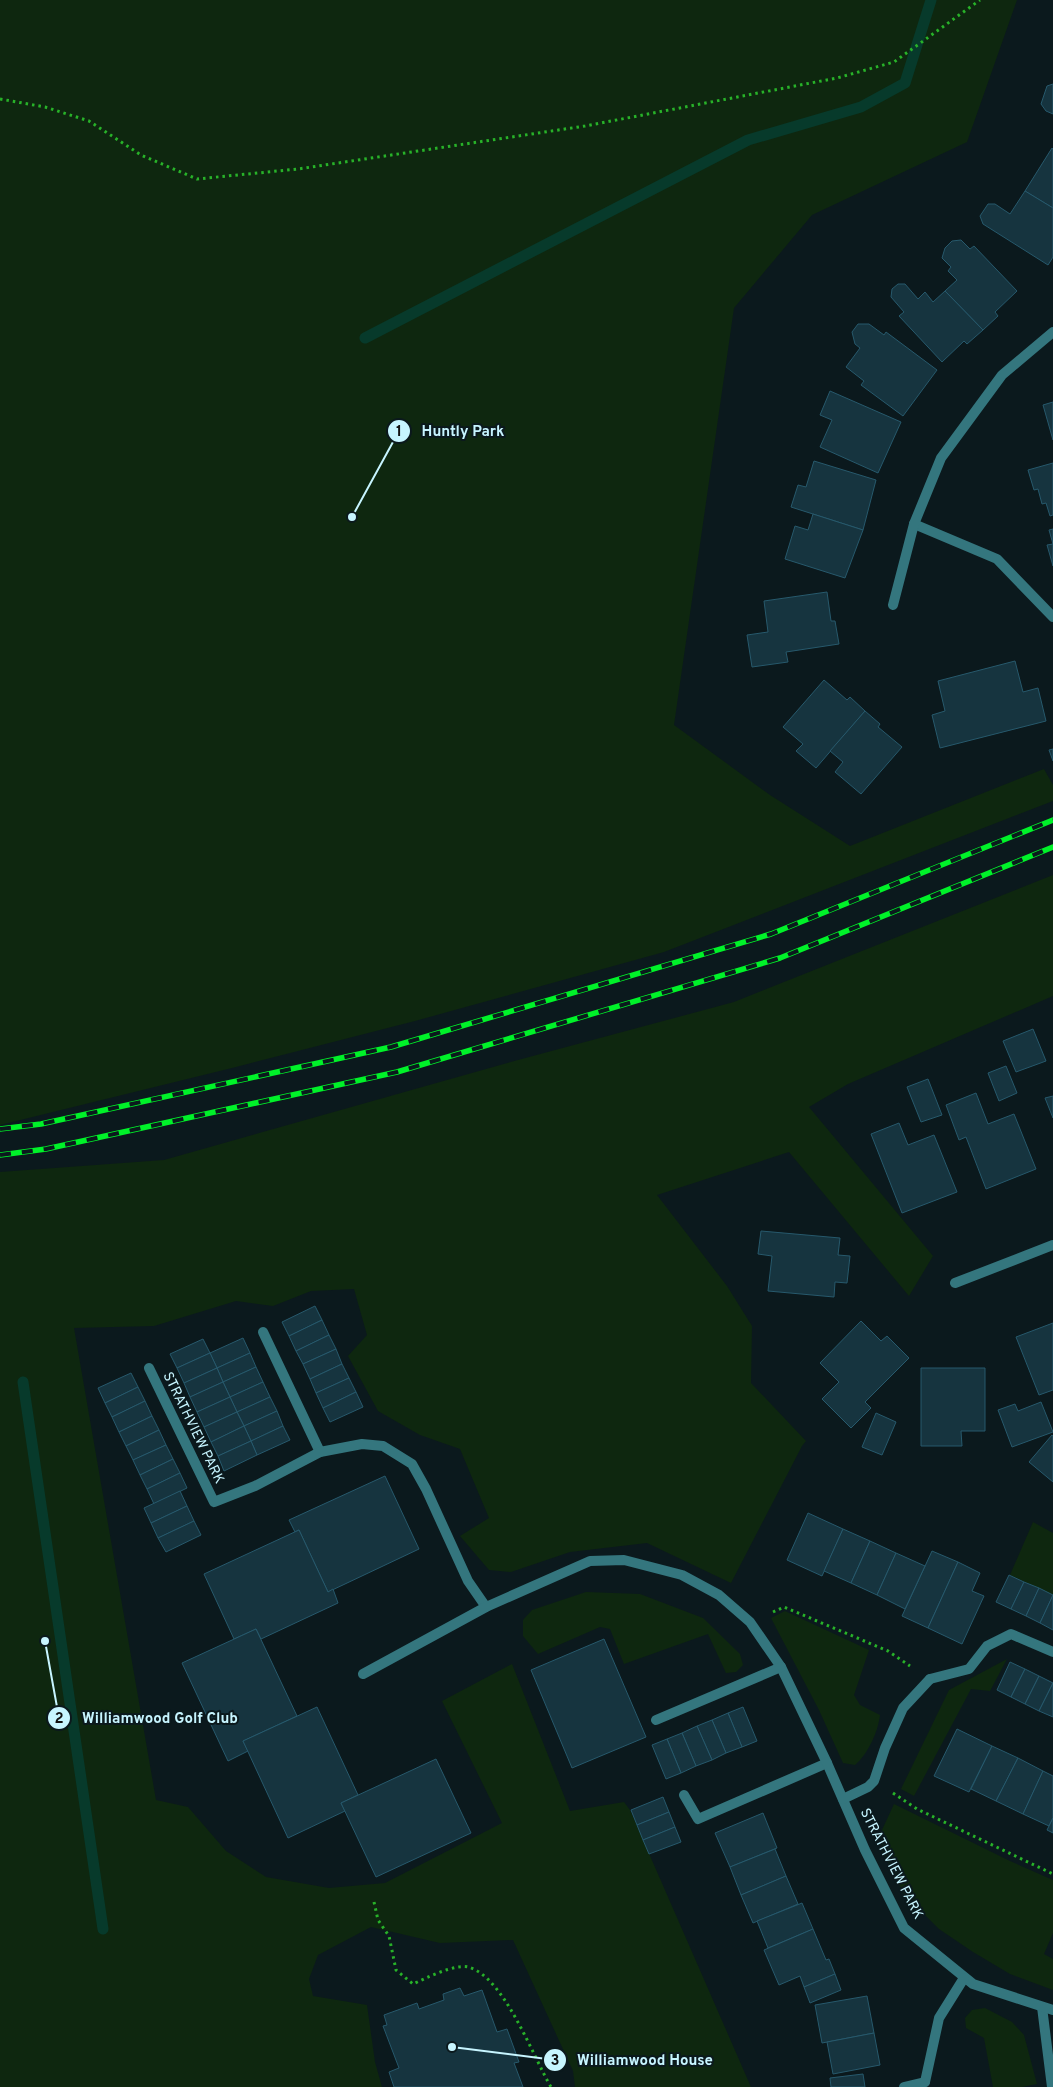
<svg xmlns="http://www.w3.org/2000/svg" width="1053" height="2087" viewBox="0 0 1053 2087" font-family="Overpass,sans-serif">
<rect width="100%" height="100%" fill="#0b191d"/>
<g fill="#0e270f">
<path d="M0,0H1017L967,142L812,215L734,308L674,725L770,795L850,846L1044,769L1053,785V801L664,952L415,1021L236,1067L0,1125Z"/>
<path d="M1053,875V996L848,1084L809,1107L933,1256L909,1296L789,1152L657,1195L727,1286L752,1326L751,1383L806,1441L802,1446L731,1583L647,1543L570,1552L511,1572L489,1570L460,1536L489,1518L460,1449L420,1435L378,1411L348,1356L367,1335L354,1289L311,1291L273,1306L236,1301L154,1326L74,1328L156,1800L188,1807L226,1851L266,1877L329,1888L385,1883L502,1823L442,1701L512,1664L570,1811L624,1802L630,1810L751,2087H575L573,2071L513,1940L440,1943L371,1927L318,1955L309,1979L313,1996L367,2005L375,2062L382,2087H0V1172L164,1160L518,1060L734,1002Z"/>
<path d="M1033,1522L1053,1533V1595L1010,1575Z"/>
<path d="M586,1592L640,1594L703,1618L740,1654L743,1665L736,1672L726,1673L708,1634L624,1664L610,1629L600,1627L538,1654L523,1636V1620L532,1610Z"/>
<path d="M785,1611L869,1650L854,1695L860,1705L880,1715C878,1732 868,1754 855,1765L843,1763L819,1710L771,1618Z"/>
<path d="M1007,1659L990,1691L971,1689L914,1796L901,1789L949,1690Z"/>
<path d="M894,1804L1010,1861L1053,1880V1933L1044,1954L1053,1959V1990L1010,1974L973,1952L939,1929L904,1894L881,1849L882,1830Z"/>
<path d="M985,2008L1012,2022L1024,2035L1037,2084L1022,2087H993L984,2038L966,2028L965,2018L972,2010Z"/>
</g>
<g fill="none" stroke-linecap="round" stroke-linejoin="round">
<g stroke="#073a2b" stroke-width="11">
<path d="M365,338L748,140L861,107L905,83L931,0"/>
<path d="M23,1382L103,1929"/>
</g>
</g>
<g fill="#16343f" stroke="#27596c">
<path d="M1053,84V114L1046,111L1041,104L1047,86Z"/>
<path d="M1052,148L1053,149V208L1025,191Z"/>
<path d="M1025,191L1053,208V257L1048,265L983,224L980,216L988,204H995L1010,214Z"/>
<path d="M961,240L970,249L974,246L1017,291L995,312L998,316L983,330L945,291L957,280L948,271L951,267L942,258L945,248L952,241Z"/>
<path d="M898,284H905L918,299L925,292L933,302L945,291L983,330L967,344L964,341L942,362L899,316L904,312L891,297L892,289Z"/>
<path d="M858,324H869L884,335L886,332L937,370L903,416L861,385L864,381L846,367L860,348L855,344L852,332Z"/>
<path d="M830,391L901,422L878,473L820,447L832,420L820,415Z"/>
<path d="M1053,402V440L1043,405Z"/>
<path d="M814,461L876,480L863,530L791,507L798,485L806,487Z"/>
<path d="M1053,463V515L1050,516L1046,503L1042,504L1038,489L1034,490L1028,470Z"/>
<path d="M813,514L863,530L845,578L785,559L795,526L808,530Z"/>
<path d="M1053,529V566L1047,545L1053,544L1049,530Z"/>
<path d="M827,592L831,621H835L839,644L786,652L788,662L752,667L747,635L768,632L764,601Z"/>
<path d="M1015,661L1023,692L1038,688L1046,721L940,748L932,715L945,711L938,681Z"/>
<path d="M824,680L847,700L850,697L865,711L816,768L796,751L803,744L783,727Z"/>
<path d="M865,711L880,724L878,727L902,747L861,794L835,772L843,762L830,751Z"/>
<path d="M1053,749V761L1049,750Z"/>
<path d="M1033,1029L1046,1061L1016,1072L1003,1041Z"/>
<path d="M1006,1066L1017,1093L999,1101L988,1073Z"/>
<path d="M928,1079L942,1115L921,1122L907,1087Z"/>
<path d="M976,1093L988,1124L1014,1114L1036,1169L986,1189L966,1137L959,1140L946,1105Z"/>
<path d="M1053,1096V1118L1045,1098Z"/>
<path d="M899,1123L908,1145L934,1135L957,1192L902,1213L871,1134Z"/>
<path d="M761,1231L840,1238L838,1255L850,1256L847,1283L835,1282L834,1297L768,1291L772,1256L758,1254Z"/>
<path d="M315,1306L322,1320L289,1336L282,1322Z"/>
<path d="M322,1320L329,1335L296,1351L289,1336Z"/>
<path d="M861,1321L881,1341L887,1336L909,1358L865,1402L871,1408L851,1428L822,1399L839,1382L820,1363Z"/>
<path d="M1053,1323V1390L1039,1395L1016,1337Z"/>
<path d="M329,1335L336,1349L303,1364L296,1351Z"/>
<path d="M243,1338L250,1353L217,1368L210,1353Z"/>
<path d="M203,1339L210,1353L177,1368L170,1354Z"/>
<path d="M336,1349L342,1364L310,1379L303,1364Z"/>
<path d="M210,1353L217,1368L184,1383L177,1368Z"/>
<path d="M250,1353L256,1367L223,1382L217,1368Z"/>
<path d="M342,1364L349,1378L316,1393L310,1379Z"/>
<path d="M256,1367L263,1382L230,1397L223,1382Z"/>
<path d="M217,1368L223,1382L190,1397L184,1383Z"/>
<path d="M921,1368H985V1431H961L962,1446H921Z"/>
<path d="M131,1373L138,1387L105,1403L98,1388Z"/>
<path d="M349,1378L356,1392L323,1408L316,1393Z"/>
<path d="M223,1382L230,1397L197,1412L190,1397Z"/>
<path d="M263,1382L270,1397L237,1412L230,1397Z"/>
<path d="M138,1387L145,1401L112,1417L105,1403Z"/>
<path d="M356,1392L363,1407L330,1422L323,1408Z"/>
<path d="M230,1397L237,1412L204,1427L197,1412Z"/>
<path d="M270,1397L277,1411L244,1426L237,1412Z"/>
<path d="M145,1401L152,1416L119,1432L112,1417Z"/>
<path d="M1041,1402L1053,1432L1012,1447L998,1410L1015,1404L1018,1411Z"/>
<path d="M277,1411L283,1426L251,1441L244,1426Z"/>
<path d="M237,1412L244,1426L211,1442L204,1427Z"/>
<path d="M876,1413L896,1422L882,1455L862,1447Z"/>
<path d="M152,1416L159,1430L126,1446L119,1432Z"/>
<path d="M244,1426L251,1441L218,1456L211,1442Z"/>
<path d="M283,1426L290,1440L257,1455L251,1441Z"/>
<path d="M159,1430L166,1445L133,1460L126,1446Z"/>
<path d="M1052,1435L1053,1436V1482L1029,1462Z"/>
<path d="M251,1441L257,1455L224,1471L218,1456Z"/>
<path d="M166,1445L173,1459L140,1475L133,1460Z"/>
<path d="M173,1459L180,1473L147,1489L140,1475Z"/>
<path d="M180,1473L187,1488L154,1504L147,1489Z"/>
<path d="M385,1476L419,1549L328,1592L299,1530L295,1532L289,1520Z"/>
<path d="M180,1491L187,1506L151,1523L144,1508Z"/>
<path d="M187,1506L194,1521L158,1538L151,1523Z"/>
<path d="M808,1513L843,1529L822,1576L787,1560Z"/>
<path d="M194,1521L201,1535L166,1552L158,1538Z"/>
<path d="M843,1529L870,1541L851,1583L824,1571Z"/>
<path d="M299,1530L328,1592L333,1589L338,1603L261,1639L256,1629L234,1639L204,1574Z"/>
<path d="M870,1541L896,1553L877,1595L851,1583Z"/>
<path d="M932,1551L958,1562L928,1628L902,1616Z"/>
<path d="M896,1553L925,1566L905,1609L877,1595Z"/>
<path d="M958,1562L980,1573L972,1591L984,1596L962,1644L928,1628Z"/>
<path d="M1009,1575L1024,1582L1011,1609L996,1602Z"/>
<path d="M1024,1582L1039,1588L1026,1616L1011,1609Z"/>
<path d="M1039,1588L1053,1595L1040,1623L1026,1616Z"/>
<path d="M1053,1595V1630L1040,1623Z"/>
<path d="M256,1629L297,1716L243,1741L248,1751L228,1761L182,1663Z"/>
<path d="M604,1639L646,1737L572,1768L531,1670Z"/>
<path d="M1010,1662L1025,1669L1011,1697L997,1690Z"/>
<path d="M1025,1669L1039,1676L1025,1704L1011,1697Z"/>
<path d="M1039,1676L1053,1683L1039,1711L1025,1704Z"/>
<path d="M1053,1683V1717L1039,1711Z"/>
<path d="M317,1707L358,1795L341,1803L345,1811L288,1838L243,1741Z"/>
<path d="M743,1707L757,1741L742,1747L728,1713Z"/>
<path d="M728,1713L742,1747L726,1753L712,1720Z"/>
<path d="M712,1720L726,1753L712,1760L697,1726Z"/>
<path d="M697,1726L712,1760L696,1766L682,1733Z"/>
<path d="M957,1729L992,1746L969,1792L934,1776Z"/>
<path d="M682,1733L696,1766L681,1773L667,1739Z"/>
<path d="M667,1739L681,1773L666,1779L652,1745Z"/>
<path d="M992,1746L1018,1758L996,1801L971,1789Z"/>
<path d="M1018,1758L1043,1771L1023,1814L996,1801Z"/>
<path d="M436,1759L471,1833L376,1877L341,1803Z"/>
<path d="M1043,1771L1053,1776V1818L1049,1826L1023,1814Z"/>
<path d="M663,1797L669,1812L637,1825L631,1810Z"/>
<path d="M669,1812L675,1827L643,1840L637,1825Z"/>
<path d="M763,1813L777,1848L730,1867L715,1833Z"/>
<path d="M1053,1818V1833L1047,1830Z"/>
<path d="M675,1827L681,1842L649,1854L643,1840Z"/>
<path d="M775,1849L786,1876L741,1895L730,1867Z"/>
<path d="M786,1876L798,1904L753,1923L741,1895Z"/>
<path d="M802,1903L813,1929L768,1948L757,1921Z"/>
<path d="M813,1929L826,1960L829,1959L835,1974L804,1987L800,1976L779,1985L764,1950Z"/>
<path d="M835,1974L841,1990L810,2003L804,1987Z"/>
<path d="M460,1988L464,1996L482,1990L497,2032L507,2029L519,2062L514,2063L523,2087H394L389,2072L399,2068L383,2026L387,2025L384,2015L417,2003L419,2009L444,2000L443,1994Z"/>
<path d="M867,1996L874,2033L822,2043L815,2005Z"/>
<path d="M874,2033L880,2065L833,2074L827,2042Z"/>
<path d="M863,2074L865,2087H831L830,2078Z"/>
</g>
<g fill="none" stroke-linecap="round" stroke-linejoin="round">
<g stroke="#28b229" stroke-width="3" stroke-dasharray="2.5 4" stroke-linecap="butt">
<path d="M0,99L45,107L89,121L141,155L197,179L298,169L585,126L837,78L894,62L980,0"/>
<path d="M773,1612L784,1607L888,1651L910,1666"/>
<path d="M893,1793L917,1809L1053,1874"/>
<path d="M374,1902L378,1920L389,1936L396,1970L413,1984C426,1978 454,1964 468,1967C504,1976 533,2057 551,2087"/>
</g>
<g stroke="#34767e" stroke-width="10">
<path d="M263,1332L320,1452"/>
<path d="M149,1368L214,1502L255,1486L320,1452L362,1444L383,1446L412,1464L426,1489L468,1581L486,1607"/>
<path d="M930,1679L969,1669L987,1646L1011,1634L1053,1652"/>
<path d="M684,1795L698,1819L827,1763"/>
<path d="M1042,2007L1052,2087"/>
<path d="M904,2087L925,2082"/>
</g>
<g stroke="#34767e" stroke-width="10">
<path d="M914,524L997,559L1053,617"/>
<path d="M893,605L914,524L941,458L1002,375L1053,332"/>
<path d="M955,1283L1053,1245"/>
<path d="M363,1674L486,1607L590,1561L624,1560L682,1575L719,1595L750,1622L781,1667L827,1763L865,1850L904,1928L973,1984L1053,2010"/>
<path d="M656,1720L781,1667"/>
<path d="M843,1799L868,1787L874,1781L885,1748L903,1708L930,1679"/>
<path d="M925,2082L939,2018L964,1978"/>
</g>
<defs>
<g id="rail">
<path d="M0,1129L41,1124L391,1047L771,934L1053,820"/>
<path d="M0,1155L46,1149L397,1072L780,958L1053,847"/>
</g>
</defs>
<use href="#rail" stroke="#00f229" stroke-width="5.5"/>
<use href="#rail" stroke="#0b191d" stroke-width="4" stroke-dasharray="11" stroke-linecap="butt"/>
</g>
<g text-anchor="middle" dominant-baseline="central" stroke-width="4" stroke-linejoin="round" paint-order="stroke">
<g font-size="14" fill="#c7f5ff" stroke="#0b191d">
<text transform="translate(193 1428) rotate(64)">STRATHVIEW PARK</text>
<text transform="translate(891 1864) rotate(63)">STRATHVIEW PARK</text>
</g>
</g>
<path fill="none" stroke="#c7f5ff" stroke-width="2" d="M352 517L399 431M45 1641L59 1718M452 2047L555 2060"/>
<g fill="#c7f5ff" stroke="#0b191d" stroke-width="2">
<circle cx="352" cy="517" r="5"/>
<circle cx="45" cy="1641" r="5"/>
<circle cx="452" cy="2047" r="5"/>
<circle cx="399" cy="431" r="12"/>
<circle cx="59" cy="1718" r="12"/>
<circle cx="555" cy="2060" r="12"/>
</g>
<g font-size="15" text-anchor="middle" font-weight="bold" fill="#111">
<text x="399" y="436">1</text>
<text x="59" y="1723">2</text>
<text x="555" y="2065">3</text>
</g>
<g font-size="15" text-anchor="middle" font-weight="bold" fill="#c7f5ff" stroke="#0b191d" stroke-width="4" stroke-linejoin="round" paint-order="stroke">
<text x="463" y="436">Huntly Park</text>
<text x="160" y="1723">Williamwood Golf Club</text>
<text x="645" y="2065">Williamwood House</text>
</g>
</svg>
